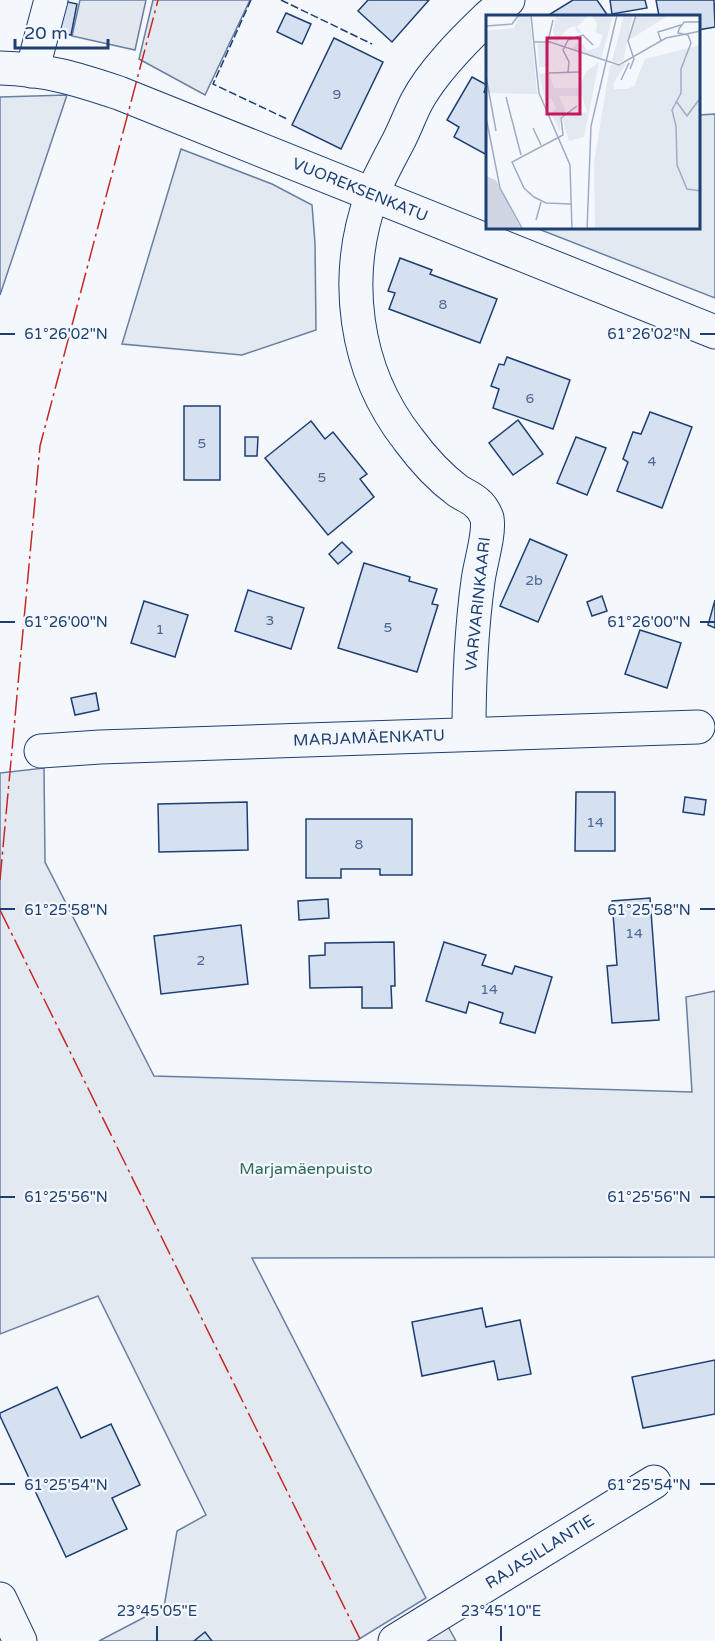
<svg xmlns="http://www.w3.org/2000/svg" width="715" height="1641" viewBox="0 0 715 1641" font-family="'Varela Round',sans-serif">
<rect width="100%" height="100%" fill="#f4f7fb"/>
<g fill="#e3e9f0" stroke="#687fa3" stroke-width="1.5">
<path d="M153,0H250L205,95L139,59Z"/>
<path d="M67,95L0,295V97Z"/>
<path d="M715,114V298L541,230L543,228H698L699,115Z"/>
<path d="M181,149L272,184L312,205L315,243L316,330L242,355L122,344Z"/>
<path d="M44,768L45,862L154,1076L692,1092L686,997L715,991V1257L252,1258L426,1598L356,1641H99L164,1607L177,1531L206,1515L98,1296L0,1334V773Z"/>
<path d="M446,1623L456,1641H421Z"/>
</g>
<path fill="#e3e8f0" stroke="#687fa3" stroke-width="1.5" d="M80,0H146L135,50L72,36Z"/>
<g fill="#d5e0f0" stroke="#1d3f73" stroke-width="1.5">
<path d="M59,0L77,4L71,35L53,31Z"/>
<path d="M368,0H429L392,42L358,11Z"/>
<path d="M573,0H597L608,16H547Z"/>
<path d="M610,0H645L647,8L612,14Z"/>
<path d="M656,0H714L715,27L698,30V16H659Z"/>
<path d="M286,13L311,24L302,44L277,32Z"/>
<path d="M334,38L383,62L341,149L292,125Z"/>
<path d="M472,77L487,85L484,92L487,94V155L454,137L459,127L447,120Z"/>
<path d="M400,258L432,270L430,274L497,299L480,343L389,309L395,293L388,291Z"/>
<path d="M507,357L570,380L553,429L493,408L499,389L491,386L499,364L504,365Z"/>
<rect x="184" y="406" width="36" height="74"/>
<path d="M650,412L692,427L662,508L617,491L628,462L623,459L633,432L641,434Z"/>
<path d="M518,420L543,454L513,475L489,443Z"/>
<path d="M311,421L325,439L333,432L367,474L360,479L374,497L328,535L265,458Z"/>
<path d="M245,437H258L257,456H245Z"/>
<path d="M576,437L606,448L587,495L557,483Z"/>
<path d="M530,539L567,555L538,622L500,606Z"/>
<path d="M342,542L352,552L338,564L329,554Z"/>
<path d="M364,563L410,577L409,581L437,589L432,604L438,605L417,672L338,648Z"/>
<path d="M248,590L304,608L291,649L235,631Z"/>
<path d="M602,596L607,611L592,616L587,602Z"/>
<path d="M715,600V628L708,625Z"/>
<path d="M144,601L188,615L175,657L131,643Z"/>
<path d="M640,630L681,643L667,688L625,674Z"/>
<path d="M96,693L99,710L75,715L71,698Z"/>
<path d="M576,792H615V851H575Z"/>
<path d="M685,797L706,800L704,815L683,812Z"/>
<path d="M247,802L248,850L159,852L158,804Z"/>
<path d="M306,819H412V875H380V869H341V878H306Z"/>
<path d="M650,898L659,1020L612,1023L607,966L617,965L612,901Z"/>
<path d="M328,899L329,918L299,920L298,901Z"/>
<path d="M241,925L248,984L161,994L154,936Z"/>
<path d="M394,942L395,986H391L392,1008H362V987L310,988L309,956L325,955V943Z"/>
<path d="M444,942L486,955L482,965L512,974L515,966L552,977L535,1033L500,1023L503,1013L469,1002L466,1013L426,1001Z"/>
<path d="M482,1308L486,1327L520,1320L531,1374L498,1380L494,1361L422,1376L412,1322Z"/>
<path d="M715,1360V1414L643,1428L632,1377Z"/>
<path d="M57,1387L81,1438L111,1424L140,1485L112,1498L127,1529L66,1557L0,1416V1413Z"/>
<path d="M205,1632L212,1641H194Z"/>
</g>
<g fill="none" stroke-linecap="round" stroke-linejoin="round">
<defs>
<g id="minor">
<path d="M489,16L508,0"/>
<path d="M0,68C45,69 77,79 119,93L715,332"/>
<path d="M32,71L51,0"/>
<path d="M469,734C469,683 471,632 478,581C480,564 490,534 487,518C485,513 482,507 477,503C472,498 464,495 458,491C439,477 422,458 408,439C354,370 342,277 372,195C379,177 389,159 398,142C405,129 410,114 417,101C433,71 463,41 487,18"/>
<path d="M41,751L100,747L698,727"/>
<path d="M395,1641L654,1482"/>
</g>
<path id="major" d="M0,1599L20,1641"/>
</defs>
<use href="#minor" stroke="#1d3f73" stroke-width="35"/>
<use href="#major" stroke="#1d3f73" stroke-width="35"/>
<use href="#minor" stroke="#f4f7fb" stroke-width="33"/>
<use href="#major" stroke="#f4f7fb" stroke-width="33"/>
<g stroke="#1d3f73" stroke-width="1.5" stroke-dasharray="8 3" stroke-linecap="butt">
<path d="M251,0L213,84L287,119"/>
<path d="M281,0L372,44"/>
</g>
<g stroke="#c62828" stroke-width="1.5" stroke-dasharray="21 4.5 3 4.5" stroke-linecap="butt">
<path d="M0,880L40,446L158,0"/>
<path d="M0,910L361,1641"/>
</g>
</g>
<path fill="none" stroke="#1d3f73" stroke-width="2" d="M0,334H15M700,334H715M0,622H15M700,622H715M0,909H15M700,909H715M0,1197H15M700,1197H715M0,1484H15M700,1484H715M157,1626V1641M501,1626V1641"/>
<g text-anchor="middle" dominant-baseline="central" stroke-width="4.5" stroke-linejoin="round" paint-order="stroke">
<g font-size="14" fill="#4b6792">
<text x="337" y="94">9</text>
<text x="443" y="304">8</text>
<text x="530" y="398">6</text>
<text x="202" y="443">5</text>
<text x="652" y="461">4</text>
<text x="322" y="477">5</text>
<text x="534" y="580">2b</text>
<text x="270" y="620">3</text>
<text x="388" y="627">5</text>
<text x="160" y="629">1</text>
<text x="595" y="822">14</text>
<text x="359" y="844">8</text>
<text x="634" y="933">14</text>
<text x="201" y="960">2</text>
<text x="489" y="989">14</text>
</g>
<g font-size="16" fill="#1d3f73" stroke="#f4f7fb">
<text transform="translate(360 190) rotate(22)">VUOREKSENKATU</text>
<text transform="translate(478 604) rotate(-84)">VARVARINKAARI</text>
<text transform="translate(369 738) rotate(-2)">MARJAMÄENKATU</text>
<text transform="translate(540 1552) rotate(-32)">RAJASILLANTIE</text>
</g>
<g font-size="16" fill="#2c6c60" stroke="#f4f7fb">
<text x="306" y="1169">Marjamäenpuisto</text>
</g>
</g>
<g transform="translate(486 15)">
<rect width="214" height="214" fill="#f4f7fb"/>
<path d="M34,0H44L51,79L2,78L0,16L28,13ZM59,0H103L91,12L96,18H91L89,11L82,13L70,27L67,15L70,2ZM105,0H127L115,45L86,34L91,28L97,29L101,36L113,32L117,20L110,18L111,8ZM138,0H147L137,46L131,48L126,46ZM150,0H183L143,25ZM64,27L60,52H53L52,29ZM214,30V214H109L108,147L124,50L140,49L127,69L128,74H141L148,71L159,44ZM113,47L98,122L83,126L76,102L101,97L96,81H73L80,97L74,102V117L65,99L70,93L65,83L59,85L53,59L63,58L68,73H92L101,56Z" fill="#e3e9f0"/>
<path d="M0,161L10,165L35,214H0Z" fill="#cfd7e4"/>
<path fill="none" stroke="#9eadc5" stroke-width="1.5" d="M45,0L53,78L84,150L86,215M215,7H198L193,14L192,18L202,20L205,28L195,54V78L186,95L190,111L191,150L201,174L215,176M0,11L26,9L33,0M62,26L67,5M175,26L172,17L195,10M48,27H64L133,50L180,23L215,16M144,54L148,44L142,26L150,0M82,57L83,47L77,35L82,25L97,20L107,30M63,58L93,57M0,61L10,116M135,65L143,48M20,82L35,140M190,86L201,101L215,82M0,102L14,173L37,215M47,113L55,130M85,189L60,188L48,182L38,173L26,147L77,120L75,103L91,91M50,205L55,187M101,215L105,111L131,0"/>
<path fill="#c2185b" fill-opacity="0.15" stroke="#c2185b" stroke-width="3" d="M61,23H94V99H61Z"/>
<rect width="214" height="214" fill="none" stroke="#1d3f73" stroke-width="3"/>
</g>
<g font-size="15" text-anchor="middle" fill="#1d3f73" stroke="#f4f7fb" stroke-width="4.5" stroke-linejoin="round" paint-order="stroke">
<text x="66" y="339">61°26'02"N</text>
<text x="649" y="339">61°26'02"N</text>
<text x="66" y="627">61°26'00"N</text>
<text x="649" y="627">61°26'00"N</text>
<text x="66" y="915">61°25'58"N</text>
<text x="649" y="915">61°25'58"N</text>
<text x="66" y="1202">61°25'56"N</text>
<text x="649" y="1202">61°25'56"N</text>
<text x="66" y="1490">61°25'54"N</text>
<text x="649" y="1490">61°25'54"N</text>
<text x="157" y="1616">23°45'05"E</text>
<text x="501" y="1616">23°45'10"E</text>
</g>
<path d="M15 39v9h93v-9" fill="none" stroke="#1d3f73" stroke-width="3"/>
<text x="24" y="39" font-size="18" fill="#1d3f73" stroke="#f4f7fb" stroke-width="4.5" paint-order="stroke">20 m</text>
</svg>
